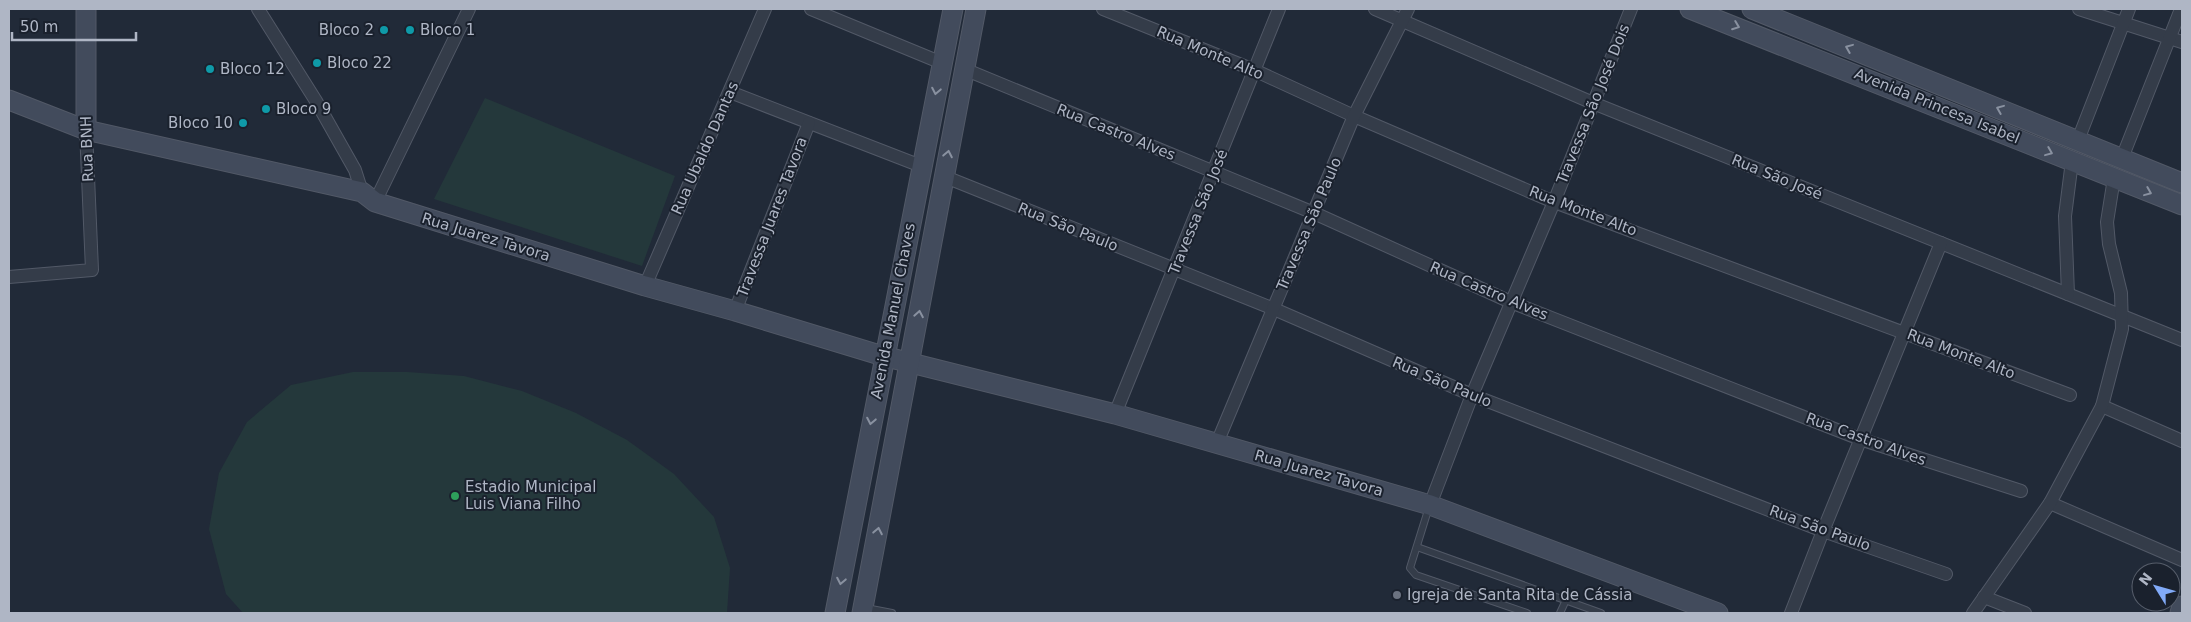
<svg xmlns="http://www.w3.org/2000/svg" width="2191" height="622" viewBox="0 0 2191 622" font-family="'DejaVu Sans',sans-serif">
<rect width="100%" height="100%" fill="#212a38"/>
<g fill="#24383b">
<path d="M485,98L675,176L642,266L434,199Z"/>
<path d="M353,372H407L464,376L522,391L576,413L627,440L674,474L714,517L730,568L727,613H243L226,594L209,529L219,473L247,422L291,385Z"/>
</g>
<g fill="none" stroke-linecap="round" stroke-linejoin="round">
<defs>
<g id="lane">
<path d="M1429,507L1410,568L1416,575L1527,613"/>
<path d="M1417,547L1601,613"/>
<path d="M866,608L892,613"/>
<path d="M1560,613L1566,600"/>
</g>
<g id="street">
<path d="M258,9L316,101L355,170L362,192"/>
<path d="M811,9L942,63"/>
<path d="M1103,9L1254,70L1354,116L1554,202L2070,395"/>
<path d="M1375,9L1593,103L2182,340"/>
<path d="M2079,9L2182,42"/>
<path d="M964,69L1314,213L1513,303L1860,439L2021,491"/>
<path d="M730,92L921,166"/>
<path d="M2078,140L2129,9"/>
<path d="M2122,158L2181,9"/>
<path d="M943,176L1274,309L1472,395L1823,531L1946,574"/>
<path d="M375,202L469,9"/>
<path d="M9,277L92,270L86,130"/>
<path d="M645,286L765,9"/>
<path d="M2068,294L2065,216L2072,161"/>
<path d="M735,311L809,123"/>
<path d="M2102,406L2182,441"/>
<path d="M1115,414L1279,9"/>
<path d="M1217,443L1354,116L1408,9"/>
<path d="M2050,503L2182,560"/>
<path d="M1430,505L1472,395L1554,202L1631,9"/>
<path d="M1984,597L2025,613"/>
<path d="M1791,613L1823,531L1941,243"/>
<path d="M1973,613L2050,503L2102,406L2122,329L2121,293L2109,244L2107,222L2114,178"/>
</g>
<g id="secondary">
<path d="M1690,9L2182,205"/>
<path d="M1752,9L2182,183"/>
<path d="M9,100L86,130L362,192L375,202L645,286L735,311L883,356L1115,414L1430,505L1718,613"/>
<path d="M86,130V9"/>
<path d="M835,613L953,9"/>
<path d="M862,613L976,9"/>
<path d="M2180,613L2182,606"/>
</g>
</defs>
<use href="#lane" stroke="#525967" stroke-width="8"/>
<use href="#street" stroke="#525967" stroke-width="14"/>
<use href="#secondary" stroke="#525967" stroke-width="21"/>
<use href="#lane" stroke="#343c49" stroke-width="6"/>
<use href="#street" stroke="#343c49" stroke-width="12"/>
<use href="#secondary" stroke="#424b5c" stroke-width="19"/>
</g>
<defs><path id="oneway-chevron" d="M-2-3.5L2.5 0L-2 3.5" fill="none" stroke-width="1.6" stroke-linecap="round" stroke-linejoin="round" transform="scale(1.25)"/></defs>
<g stroke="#8991a0">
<use href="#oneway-chevron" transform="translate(1736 26) rotate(21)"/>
<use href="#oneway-chevron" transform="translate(1849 48) rotate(-158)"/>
<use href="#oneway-chevron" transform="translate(936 91) rotate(101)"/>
<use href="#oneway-chevron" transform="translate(2000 109) rotate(-158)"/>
<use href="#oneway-chevron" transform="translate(2049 152) rotate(22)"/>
<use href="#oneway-chevron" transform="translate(948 154) rotate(-79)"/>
<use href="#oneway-chevron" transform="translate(2148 192) rotate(22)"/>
<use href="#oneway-chevron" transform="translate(919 314) rotate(-80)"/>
<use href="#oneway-chevron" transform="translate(871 421) rotate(101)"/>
<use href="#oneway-chevron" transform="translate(878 531) rotate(-79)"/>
<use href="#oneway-chevron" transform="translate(841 581) rotate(101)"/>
</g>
<g fill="#0f9aa8" stroke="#1a212d" stroke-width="2">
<circle cx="384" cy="30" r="5"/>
<circle cx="410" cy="30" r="5"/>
<circle cx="317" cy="63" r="5"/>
<circle cx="210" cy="69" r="5"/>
<circle cx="266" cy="109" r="5"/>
<circle cx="243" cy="123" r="5"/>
</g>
<circle fill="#2e9e5b" stroke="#1a212d" stroke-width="2" cx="455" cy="496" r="5"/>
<circle fill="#6b7280" stroke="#1a212d" stroke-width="2" cx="1397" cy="595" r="5"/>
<g text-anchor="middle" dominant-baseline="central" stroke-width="4" stroke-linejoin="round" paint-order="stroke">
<g font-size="15" fill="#afb6c5" stroke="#1a212d" text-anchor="start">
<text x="374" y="30" text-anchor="end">Bloco 2</text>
<text x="420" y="30">Bloco 1</text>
<text x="327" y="63">Bloco 22</text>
<text x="220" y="69">Bloco 12</text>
<text x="276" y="109">Bloco 9</text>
<text x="233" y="123" text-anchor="end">Bloco 10</text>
<text x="465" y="487">Estadio Municipal<tspan x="465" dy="17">Luis Viana Filho</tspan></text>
<text x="1407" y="595">Igreja de Santa Rita de Cássia</text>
</g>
<g font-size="15" fill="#afb6c5" stroke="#1a212d">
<text transform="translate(1210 53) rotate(23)">Rua Monte Alto</text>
<text transform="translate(1593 104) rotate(-68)">Travessa São José Dois</text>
<text transform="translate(1937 106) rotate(22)">Avenida Princesa Isabel</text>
<text transform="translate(1116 132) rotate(22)">Rua Castro Alves</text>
<text transform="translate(705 148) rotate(-66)">Rua Ubaldo Dantas</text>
<text transform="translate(87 149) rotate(-92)">Rua BNH</text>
<text transform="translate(1777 177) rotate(22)">Rua São José</text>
<text transform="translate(1583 211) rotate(21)">Rua Monte Alto</text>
<text transform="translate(1198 212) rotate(-68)">Travessa São José</text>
<text transform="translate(772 217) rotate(-69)">Travessa Juares Tavora</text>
<text transform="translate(1309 224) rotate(-67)">Travessa São Paulo</text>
<text transform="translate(1068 227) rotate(22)">Rua São Paulo</text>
<text transform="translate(486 237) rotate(17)">Rua Juarez Tavora</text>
<text transform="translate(1489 291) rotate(23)">Rua Castro Alves</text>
<text transform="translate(893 311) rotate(-79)">Avenida Manuel Chaves</text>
<text transform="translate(1961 354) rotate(21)">Rua Monte Alto</text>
<text transform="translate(1442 382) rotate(23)">Rua São Paulo</text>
<text transform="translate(1866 439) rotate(20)">Rua Castro Alves</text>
<text transform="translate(1319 473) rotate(16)">Rua Juarez Tavora</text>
<text transform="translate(1820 528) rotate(20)">Rua São Paulo</text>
</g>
</g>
<rect width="2191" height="622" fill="none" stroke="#afb6c5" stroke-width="20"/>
<g transform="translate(2156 587) rotate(307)"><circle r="24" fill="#1a212d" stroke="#565d6a"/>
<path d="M0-4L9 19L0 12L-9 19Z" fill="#81aaf8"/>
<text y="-8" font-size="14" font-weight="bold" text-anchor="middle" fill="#afb6c5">N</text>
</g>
<path d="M12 32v8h124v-8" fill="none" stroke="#afb6c5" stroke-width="2.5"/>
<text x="20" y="32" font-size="15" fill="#afb6c5" stroke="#1a212d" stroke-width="4" paint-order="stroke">50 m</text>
</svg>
